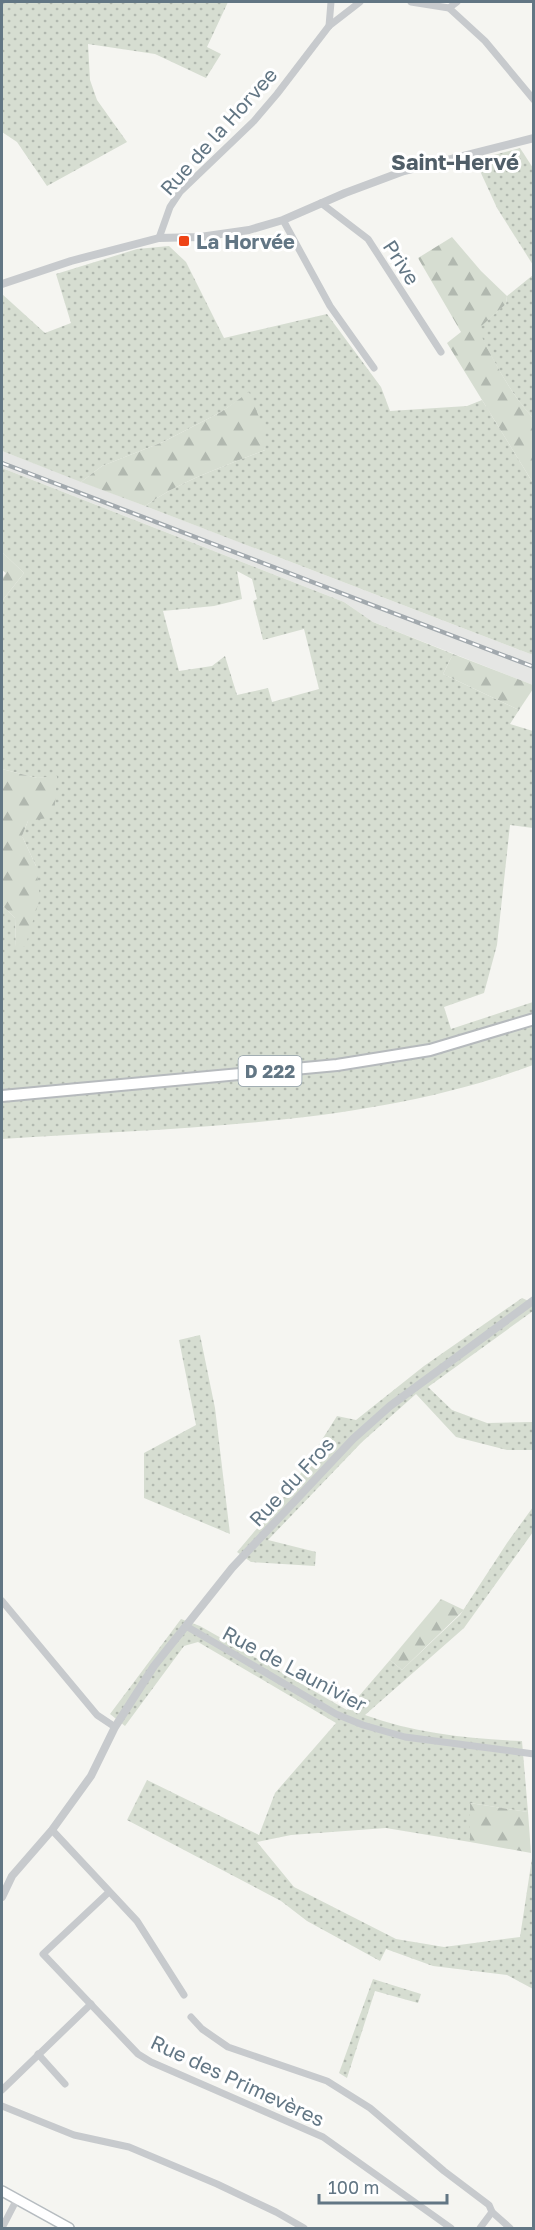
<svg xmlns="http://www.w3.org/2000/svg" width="535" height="2230" viewBox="0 0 535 2230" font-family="'Golos Text',sans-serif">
<defs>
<pattern id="grass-dots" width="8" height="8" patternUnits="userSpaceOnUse" patternTransform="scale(1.5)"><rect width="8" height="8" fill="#d6ddd1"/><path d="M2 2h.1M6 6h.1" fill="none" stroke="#b1b8af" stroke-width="1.8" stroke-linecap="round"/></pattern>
<pattern id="forest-firs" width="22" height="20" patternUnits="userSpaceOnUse" patternTransform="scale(1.5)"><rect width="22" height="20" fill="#d6ddd1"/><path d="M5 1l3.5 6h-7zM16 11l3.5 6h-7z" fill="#b1b8af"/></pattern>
</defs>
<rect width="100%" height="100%" fill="#f5f5f1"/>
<path fill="#e5e6e4" d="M2,451L533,655V685L373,622L344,602L2,468Z"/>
<g fill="url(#grass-dots)" fill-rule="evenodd">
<path d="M2,2H228L207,47L221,54L206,78L155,54L88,44L90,80L97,100L127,142L47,186L17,142L2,132Z"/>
<path d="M520,148L533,168V265L497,208L475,160Z"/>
<path d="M169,246L186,262L224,338L327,314L381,387L390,411L467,406L482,400L533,483V655L145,506C180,481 225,466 265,450L249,393L221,412L163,442L102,466L81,482L2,451V294L45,333L71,323L56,274L137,249Z"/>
<path d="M533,275V418C509,392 494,361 477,329L506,304L507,296Z"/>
<path d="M2,468L344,602L373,622L453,654L443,674L519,710L510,724L533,731V828L510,825L497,945L484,993L444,1007L451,1029L533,1002V1065C368,1127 176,1127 2,1139V905L15,918L16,947L36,866L22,836L28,821L57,777L37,778L2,769V601L24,573L2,552ZM237,571L252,579L257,599L253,601L263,640L304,629L319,689L272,702L268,688L237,695L225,656L212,666L179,671L163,611L214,606L242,599Z"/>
<path d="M522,1298L533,1303V1311L428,1387L452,1410L487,1423L533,1422V1450H507L456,1437L416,1394L362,1442L268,1540L316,1552L315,1566L251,1562L237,1552L292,1487L337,1416L356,1420L424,1366Z"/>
<path d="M200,1335L215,1408L230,1534L144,1498V1453L196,1425L179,1340Z"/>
<path d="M533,1507V1532L464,1628L365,1715C414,1733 469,1739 522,1741L528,1812L470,1803V1842L386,1828L291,1835L257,1842L294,1887L396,1939L444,1947L520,1937L532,1858L533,1859V1989L507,1975L433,1966L386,1949L380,1961L307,1921L281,1901L127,1820L147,1780L259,1835L275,1793L336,1723L198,1642L184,1646L125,1726L110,1714L181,1619L200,1626L347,1710L390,1660L402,1670L460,1615L507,1543Z"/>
<path d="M373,1979L421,1994L418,2003L375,1991L347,2078L339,2073Z"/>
</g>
<g fill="url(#forest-firs)">
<path d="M452,237L481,271L507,296L506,304L478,329C494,361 509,392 533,418V483L447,343L461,332L418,258Z"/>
<path d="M249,392L263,427L265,450C225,466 180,481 145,506L81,482L102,466L163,442L221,412Z"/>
<path d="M2,552L24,573L2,601V579L6,573L2,570Z"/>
<path d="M453,654L533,685V689L519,710L443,674Z"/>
<path d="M2,769L37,778L57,776L54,817L28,821L22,836L36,866L40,898L25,947H16L15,918L2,905Z"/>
<path d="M441,1599L464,1610L402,1670L390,1660Z"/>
<path d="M470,1803L528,1812L531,1853L470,1842Z"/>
</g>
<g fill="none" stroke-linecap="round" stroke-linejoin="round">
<defs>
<path id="secondary" d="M2,2191L69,2228"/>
<path id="trunk" d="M2,1096L337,1065L430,1050L534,1019"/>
</defs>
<use href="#secondary" stroke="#b6bcc0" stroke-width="12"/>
<use href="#trunk" stroke="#b6babd" stroke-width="14"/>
<g stroke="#c7cacd" stroke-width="7">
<path d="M411,2L449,8L485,41L534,100"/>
<path d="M449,8L457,2"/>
<path d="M329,26L331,2"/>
<path d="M321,203L368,239L441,352"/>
<path d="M283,220L330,306L374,368"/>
<path d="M159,238L170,207L180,192L254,121L277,94L329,26L360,2"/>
<path d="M2,1601L97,1715L115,1727"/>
<path d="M186,1626L336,1714L363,1725L405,1737L534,1754"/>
<path d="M52,1830L137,1921L184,1995"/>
<path d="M109,1892L43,1954L138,2054L151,2062L323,2137L451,2228"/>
<path d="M191,2017L202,2029L228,2047L327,2081L370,2108L444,2171L489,2205L492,2212L510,2228"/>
<path d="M38,2054L65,2084"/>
<path d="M2,2090L91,2004"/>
<path d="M2,2106L74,2135L129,2147L217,2184L276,2212L304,2228"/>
<path d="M2,2228L17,2199"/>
<path d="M480,2228L492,2212"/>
</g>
<g stroke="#c7cacd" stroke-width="8">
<path d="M2,284L71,261L159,238L200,237L249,230L283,220L345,193L404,171L534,138"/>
<path d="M2,1897L12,1876L52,1830L91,1776L115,1727L154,1666L232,1568L353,1439L390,1406L534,1300"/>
</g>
<use href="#secondary" stroke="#fff" stroke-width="9"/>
<use href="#trunk" stroke="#fff" stroke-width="10"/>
<defs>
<path id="rail" d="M2,463L534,667"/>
</defs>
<use href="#rail" stroke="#a2a9ae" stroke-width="4.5"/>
<use href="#rail" stroke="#fff" stroke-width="2" stroke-dasharray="7" stroke-linecap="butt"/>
</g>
<rect fill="#ee4417" stroke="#fff" stroke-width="2" x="178" y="235" width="12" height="12" rx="3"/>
<g text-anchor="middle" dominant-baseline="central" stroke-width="6" stroke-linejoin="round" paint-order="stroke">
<rect fill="#fff" stroke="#919fa9" stroke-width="1.5" x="238.5" y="1056" width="63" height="30" rx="4.5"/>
<g font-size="18" font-weight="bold" fill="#627684">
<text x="270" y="1071">D 222</text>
</g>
<g font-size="20" fill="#627684" stroke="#fff">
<text transform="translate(218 131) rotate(-48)">Rue de la Horvee</text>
<text transform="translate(402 262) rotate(57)">Prive</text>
<text transform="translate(291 1481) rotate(-47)">Rue du Fros</text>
<text transform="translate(295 1668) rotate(28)">Rue de Launivier</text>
<text transform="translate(238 2080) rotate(25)">Rue des Primevères</text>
</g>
<g font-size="20" font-weight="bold" fill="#627684" stroke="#fff" text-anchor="start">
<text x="196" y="241">La Horvée</text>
</g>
<g font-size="22" font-weight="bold" fill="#505e68" stroke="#fff">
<text x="455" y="161">Saint-Hervé</text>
</g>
</g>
<rect width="535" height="2230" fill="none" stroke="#627684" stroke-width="6"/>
<path d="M319 2194v9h128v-9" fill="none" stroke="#627684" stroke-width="3"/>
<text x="328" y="2194" font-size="18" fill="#627684" stroke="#ffffff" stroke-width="4.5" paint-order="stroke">100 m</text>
</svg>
